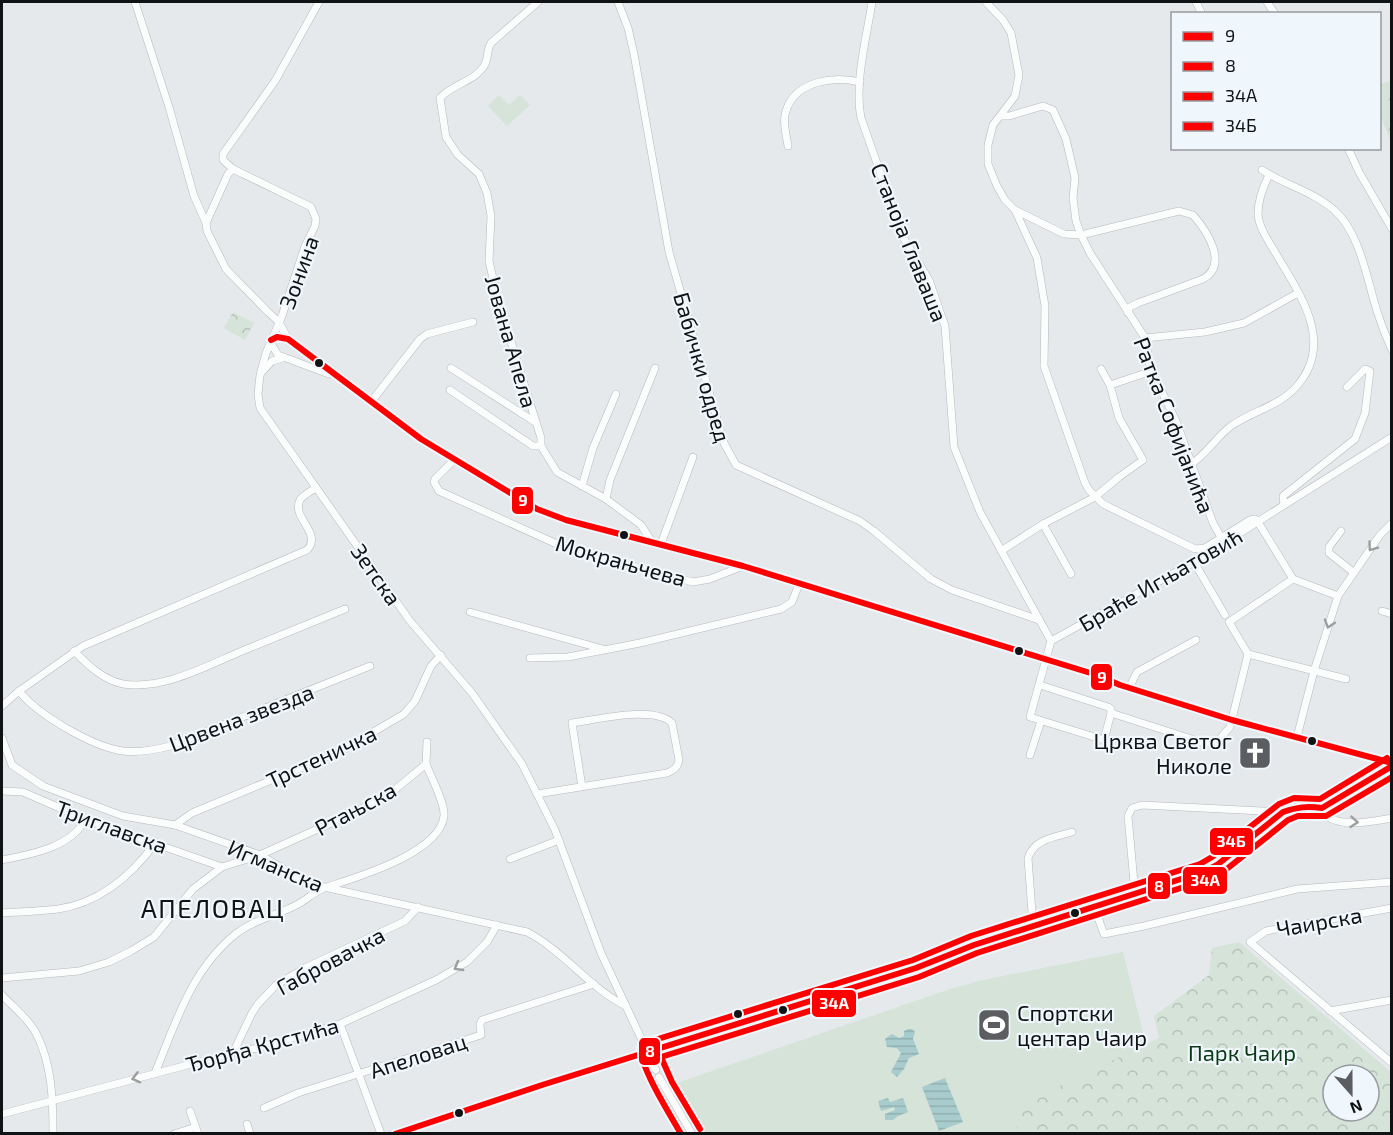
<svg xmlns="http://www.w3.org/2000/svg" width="1393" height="1135" viewBox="0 0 1393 1135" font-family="'Exo 2',sans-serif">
<defs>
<pattern id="forest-firs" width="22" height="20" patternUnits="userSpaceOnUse" patternTransform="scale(1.5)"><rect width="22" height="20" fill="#d5e3d9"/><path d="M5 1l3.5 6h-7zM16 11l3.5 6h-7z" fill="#b6c2b9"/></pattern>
<pattern id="park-crowns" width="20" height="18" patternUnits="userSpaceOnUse" patternTransform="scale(1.5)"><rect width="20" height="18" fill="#d5e3d9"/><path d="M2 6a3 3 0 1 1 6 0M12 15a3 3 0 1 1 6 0" fill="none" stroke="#b6c2b9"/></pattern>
<pattern id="water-rules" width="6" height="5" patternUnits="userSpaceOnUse" patternTransform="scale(1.5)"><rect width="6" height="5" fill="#a8cccd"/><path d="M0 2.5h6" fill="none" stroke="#90aeaf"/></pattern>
</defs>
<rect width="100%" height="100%" fill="#e5e9ec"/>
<g fill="#d5e3d9">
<path d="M499,95L509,105L520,95L530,105L507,126L488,106Z"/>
<path d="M1123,952L1146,1045L1011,1110L1019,1133H703L677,1083L950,989L978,981Z"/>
</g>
<path fill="url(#forest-firs)" d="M1391,81H1392L1391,142L1380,115V87L1381,84Z"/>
<g fill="url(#park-crowns)" fill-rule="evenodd">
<path d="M233,312L254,323L245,340L224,328Z"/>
<path d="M1239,942L1391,1072V1133H1019L1010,1110L1159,1038L1154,1016L1209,975L1212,948ZM1333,1075H1369V1111H1333Z"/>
</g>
<g fill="url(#water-rules)">
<path d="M908,1029H912L915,1032L913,1039L919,1054L909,1058L904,1069L897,1077L891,1072L901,1053L897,1048L887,1047L885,1039L892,1034L899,1038L904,1036V1031Z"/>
<path d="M945,1078L963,1122L939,1131L922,1087Z"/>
<path d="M888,1098L890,1102L903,1098L908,1112L898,1116L893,1120H885V1114L895,1110L894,1107L881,1111L878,1101Z"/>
</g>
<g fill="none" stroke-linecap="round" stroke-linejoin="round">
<defs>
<g id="minor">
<path d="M135,2L169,107L194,196L206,223L207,231L226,269L268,312L279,322L288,339"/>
<path d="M538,2L491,43C486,51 489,59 484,66C474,82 452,84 440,98L446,137L458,155L479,174L487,193L491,216L489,261L498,300L541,438V446L557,472L606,499L641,525L652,542"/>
<path d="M618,2L628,28L634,54L669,252L724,443L736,465L860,521L874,531L931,579L952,590L1039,620"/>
<path d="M872,2C867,36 854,83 861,118L903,237L929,280L945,326L954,447L980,512L1051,641"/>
<path d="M986,2L1003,20L1011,33L1019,75L1015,96L993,125L988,145V164L997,186L1005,200L1015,210L1037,258L1045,306L1044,366L1085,483L1089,490L1103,504L1195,549L1205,548L1250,520L1255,519L1258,522L1293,579"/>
<path d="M1196,2L1202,14"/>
<path d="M1267,2L1275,14"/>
<path d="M1001,116H1009L1043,106L1053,110L1066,139L1075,178L1073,198L1076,221L1081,235L1090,253L1145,338L1150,367L1176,421L1213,523L1221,537"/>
<path d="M788,146C786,133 782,120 787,108C798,80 835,76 860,82"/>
<path d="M1348,148L1359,172L1392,229"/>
<path d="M233,169L223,160V154L275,81L319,2"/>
<path d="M1262,170C1285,185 1314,192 1334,210C1360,232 1367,280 1377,311C1381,324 1386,337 1392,350"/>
<path d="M1015,210L1064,234L1081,235L1179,211L1193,215C1207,231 1229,264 1203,279L1138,303L1130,307L1128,313"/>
<path d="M206,223L228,174L233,169L311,207L316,219L315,226L305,246L282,316L266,353L260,375L258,394L260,408L410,621L472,693L522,764L555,830L601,953L656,1070"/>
<path d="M1145,338L1205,332L1244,323L1298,293"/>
<path d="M271,340L277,337L288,339L421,439L537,509L566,520L743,566L1097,675L1120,685L1232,720L1392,763"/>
<path d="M270,342L278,355L329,374"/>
<path d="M451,368L535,422"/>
<path d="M261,373L272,361L283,358"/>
<path d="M1110,385L1152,371"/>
<path d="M450,390L533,446H541"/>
<path d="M371,402L420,339L427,334L473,322"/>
<path d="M454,460L435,479L434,482L439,491L568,549L693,582L710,579L743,566"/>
<path d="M1191,464C1206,455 1216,437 1231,426C1252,411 1280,406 1297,386C1336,341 1298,292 1275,252C1268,240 1259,228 1258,214C1258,200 1263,187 1269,175"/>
<path d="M582,486L593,448L616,394"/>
<path d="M606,499L610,480L655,368"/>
<path d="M1284,505L1283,496L1355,439L1365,413L1370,371L1365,369L1347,387"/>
<path d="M1043,524L1071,574"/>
<path d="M1341,531L1329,547V553L1353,572"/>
<path d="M661,544L693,457"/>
<path d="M1001,551L1043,524L1095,497L1119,477L1143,460L1119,418L1110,385L1101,369"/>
<path d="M1194,562L1225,615"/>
<path d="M1338,596L1293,579L1229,622L1248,654L1230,727L1217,742L1204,743L1111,713L1104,740L1030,717L1051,641L1194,562L1392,437"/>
<path d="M1382,611L1392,614"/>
<path d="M470,612L603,649"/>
<path d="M74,651C88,665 103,680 123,684C164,690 206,666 242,651C277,637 311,623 345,609"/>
<path d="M1248,654L1346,679"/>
<path d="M530,658L568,657L640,643L781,609L792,602L799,584"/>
<path d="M1040,685L1108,707L1111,709V713"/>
<path d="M1129,688L1137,672L1196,640"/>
<path d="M19,691C38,715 93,747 123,751C139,753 155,750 170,746L370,666"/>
<path d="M2,706L19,691L83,646L307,550C323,533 291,518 300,500C303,495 311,491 316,488"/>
<path d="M1297,737L1314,671L1338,596L1380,535L1392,523"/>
<path d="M2,738L12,765L43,786L123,816L175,825L260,855L301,879L315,885L527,932C564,951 589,988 626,1006"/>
<path d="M1030,755L1041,721"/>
<path d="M2,791L23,792L85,819L222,867"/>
<path d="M537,794L667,773C674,770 678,767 679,760L672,723C653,705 596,720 572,723L582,787"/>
<path d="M1322,808C1322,808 1326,816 1327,816C1341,828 1376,821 1392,818"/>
<path d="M175,825L192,813L341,751L404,714L415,701L431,666L441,655"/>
<path d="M510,859L559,840"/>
<path d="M2,860C29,855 73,847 85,819"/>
<path d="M1135,894L1128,816L1132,808L1142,805L1283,812"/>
<path d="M1094,907L1104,934L1144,926L1297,889L1392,882"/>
<path d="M1392,908L1266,931L1250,942L1392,1063"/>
<path d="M2,913C20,912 39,911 58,909C100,903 132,875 156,842"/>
<path d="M1033,926L1028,858C1034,839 1055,837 1072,832"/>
<path d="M2,978L79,971L109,962L131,951L154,937L193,889L222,867L260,855L351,814L392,792L426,764L427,742"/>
<path d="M2,995C13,1007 28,1018 36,1033C52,1064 53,1099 53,1134"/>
<path d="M1330,1011L1392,1000"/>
<path d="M340,1024L381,1134"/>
<path d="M233,1053L252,1013L258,1004L276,985L305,968L405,921L418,907"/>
<path d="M155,1073C176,1022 192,968 237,933C256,918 280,915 300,903C309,898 316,890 327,887C357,877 440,853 444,816C445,803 431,777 426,764"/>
<path d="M659,1077L692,1134"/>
<path d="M264,1108L298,1093L481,1035L480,1024L482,1020L594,984"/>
<path d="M190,1111L198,1134"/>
<path d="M2,1114L233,1053L262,1047L340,1024L436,980L467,962L487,942L497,925"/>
<path d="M247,1124L250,1134"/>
<path d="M174,1134L196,1127"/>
<path d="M393,1134L542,1085L916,968L974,945L1203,872L1217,865L1283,812L1296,807L1310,806L1322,808L1392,766"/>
</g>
</defs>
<use href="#minor" stroke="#b6b9bc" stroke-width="8"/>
<use href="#minor" stroke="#fbfcfc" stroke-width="7"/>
<defs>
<path id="bus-1" d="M271,340L277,337L288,339L421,439L537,509L566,520L743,566L1097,675L1120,685L1232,720L1392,763"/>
<path id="bus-2" d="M395,1134L542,1085L916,968L974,945L1203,872L1217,865L1283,812C1297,807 1307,806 1322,808L1392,766"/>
<path id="bus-3" d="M700,1129L672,1082L661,1057L919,977L977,953L1206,880L1223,872L1288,820L1298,816H1326L1392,777"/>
<path id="bus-4" d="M681,1134C671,1116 639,1066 641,1048L645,1043L913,960L971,936L1200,864L1212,857L1279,804L1294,798L1320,799L1387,758"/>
</defs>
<use href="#bus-1" stroke="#eff6fc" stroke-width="10"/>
<use href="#bus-2" stroke="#eff6fc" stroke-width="10"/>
<use href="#bus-3" stroke="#eff6fc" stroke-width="10"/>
<use href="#bus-4" stroke="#eff6fc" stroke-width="10"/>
<use href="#bus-1" stroke="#f00" stroke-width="6"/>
<use href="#bus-2" stroke="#f00" stroke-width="6"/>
<use href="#bus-3" stroke="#f00" stroke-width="6"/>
<use href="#bus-4" stroke="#f00" stroke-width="6"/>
</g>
<defs><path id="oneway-chevron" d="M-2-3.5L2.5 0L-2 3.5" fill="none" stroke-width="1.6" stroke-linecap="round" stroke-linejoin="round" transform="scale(1.5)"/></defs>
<g stroke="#9d9e9f">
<use href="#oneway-chevron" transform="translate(1372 547) rotate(126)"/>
<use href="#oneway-chevron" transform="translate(1329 624) rotate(108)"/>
<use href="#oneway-chevron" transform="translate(1354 822) rotate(5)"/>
<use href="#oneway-chevron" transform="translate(458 967) rotate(150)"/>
<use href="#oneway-chevron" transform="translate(136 1078) rotate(166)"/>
</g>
<defs>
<symbol id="church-square" viewBox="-11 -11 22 22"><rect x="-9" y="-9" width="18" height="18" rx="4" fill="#5b5d60" stroke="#eff6fc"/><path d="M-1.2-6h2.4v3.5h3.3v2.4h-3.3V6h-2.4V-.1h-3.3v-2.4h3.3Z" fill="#fff"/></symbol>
<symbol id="stadium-square" viewBox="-11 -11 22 22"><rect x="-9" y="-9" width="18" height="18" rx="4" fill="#5b5d60" stroke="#eff6fc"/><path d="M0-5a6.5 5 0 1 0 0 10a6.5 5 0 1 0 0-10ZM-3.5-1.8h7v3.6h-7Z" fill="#fff"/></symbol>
</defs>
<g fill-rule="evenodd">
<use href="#church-square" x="1236" y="734" width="38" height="38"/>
<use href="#stadium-square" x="975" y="1006" width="38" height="38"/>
</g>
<g fill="#101214" stroke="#eff6fc" stroke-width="2">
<circle cx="319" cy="363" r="5"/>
<circle cx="624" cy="535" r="5"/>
<circle cx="1019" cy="651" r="5"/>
<circle cx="1312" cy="741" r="5"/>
<circle cx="1075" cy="913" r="5"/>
<circle cx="783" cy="1010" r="5"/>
<circle cx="738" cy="1014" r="5"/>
<circle cx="459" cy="1113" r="5"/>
</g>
<g text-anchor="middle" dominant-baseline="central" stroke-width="4.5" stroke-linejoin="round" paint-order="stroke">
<g font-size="22" fill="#101214" stroke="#eff6fc">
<text transform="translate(910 242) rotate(68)">Станоја Главаша</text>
<text transform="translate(298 272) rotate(-70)">Зонина</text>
<text transform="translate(512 341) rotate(74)">Јована Апела</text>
<text transform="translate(703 367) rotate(74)">Бабички одред</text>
<text transform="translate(1175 425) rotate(69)">Ратка Софијанића</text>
<text transform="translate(621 560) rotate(16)">Мокрањчева</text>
<text transform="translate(377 574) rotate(55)">Зетска</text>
<text transform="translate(1160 579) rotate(-30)">Браће Игњатовић</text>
<text transform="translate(241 717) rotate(-21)">Црвена звезда</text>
<text transform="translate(321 756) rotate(-25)">Трстеничка</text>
<text transform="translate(355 808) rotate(-28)">Ртањска</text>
<text transform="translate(112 826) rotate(20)">Триглавска</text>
<text transform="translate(276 865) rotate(23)">Игманска</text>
<text transform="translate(1319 921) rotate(-10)">Чаирска</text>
<text transform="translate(330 960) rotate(-28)">Габровачка</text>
<text transform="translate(262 1044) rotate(-15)">Ђорђа Крстића</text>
<text transform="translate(418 1055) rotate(-18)">Апеловац</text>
</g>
<g font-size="22" fill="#101214" stroke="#eff6fc" text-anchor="end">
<text x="1232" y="740">Црква Светог<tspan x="1232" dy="25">Николе</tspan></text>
<text x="1017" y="1012" text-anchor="start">Спортски<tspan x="1017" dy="25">центар Чаир</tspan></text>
</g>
<g font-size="22" fill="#0a3a14" stroke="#eff6fc">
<text x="1242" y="1052">Парк Чаир</text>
</g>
<g font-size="26" letter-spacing="1.5" fill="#101214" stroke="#eff6fc">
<text x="213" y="907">АПЕЛОВАЦ</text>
</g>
</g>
<g stroke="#eff6fc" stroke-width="2">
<rect x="511" y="486" width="23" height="29" rx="6" fill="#f00"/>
<rect x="1090" y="663" width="23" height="28" rx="6" fill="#f00"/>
<rect x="1209" y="827" width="45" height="29" rx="6" fill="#f00"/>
<rect x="1182" y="866" width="46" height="29" rx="6" fill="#f00"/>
<rect x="1147" y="872" width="24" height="28" rx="6" fill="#f00"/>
<rect x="811" y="989" width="46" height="29" rx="6" fill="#f00"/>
<rect x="638" y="1037" width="23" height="29" rx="6" fill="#f00"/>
</g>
<g font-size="16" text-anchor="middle" font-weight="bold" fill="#fff">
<text x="523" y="506">9</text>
<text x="1102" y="683">9</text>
<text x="1231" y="847">34Б</text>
<text x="1205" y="886">34А</text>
<text x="1159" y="892">8</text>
<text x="834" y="1009">34А</text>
<text x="650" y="1057">8</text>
</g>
<rect width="1393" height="1135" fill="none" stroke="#101214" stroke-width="6"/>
<rect x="1171" y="12" width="210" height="138" fill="#eff6fc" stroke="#969b9f" stroke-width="1.5"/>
<rect x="1183" y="32" width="30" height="9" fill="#ff0000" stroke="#969b9f" stroke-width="1.5"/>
<text x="1225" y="42" font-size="18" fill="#101214">9</text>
<rect x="1183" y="62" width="30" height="9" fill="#ff0000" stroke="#969b9f" stroke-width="1.5"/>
<text x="1225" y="72" font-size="18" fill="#101214">8</text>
<rect x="1183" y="92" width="30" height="9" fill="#ff0000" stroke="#969b9f" stroke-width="1.5"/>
<text x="1225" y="102" font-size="18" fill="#101214">34А</text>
<rect x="1183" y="122" width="30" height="9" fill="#ff0000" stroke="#969b9f" stroke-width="1.5"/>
<text x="1225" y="132" font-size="18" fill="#101214">34Б</text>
<g transform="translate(1351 1093) rotate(159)"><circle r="28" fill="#eff6fc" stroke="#969b9f" stroke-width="1.5"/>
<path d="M0-4.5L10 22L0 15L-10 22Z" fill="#5b5d60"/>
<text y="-9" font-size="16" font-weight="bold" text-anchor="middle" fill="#101214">N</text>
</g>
</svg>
